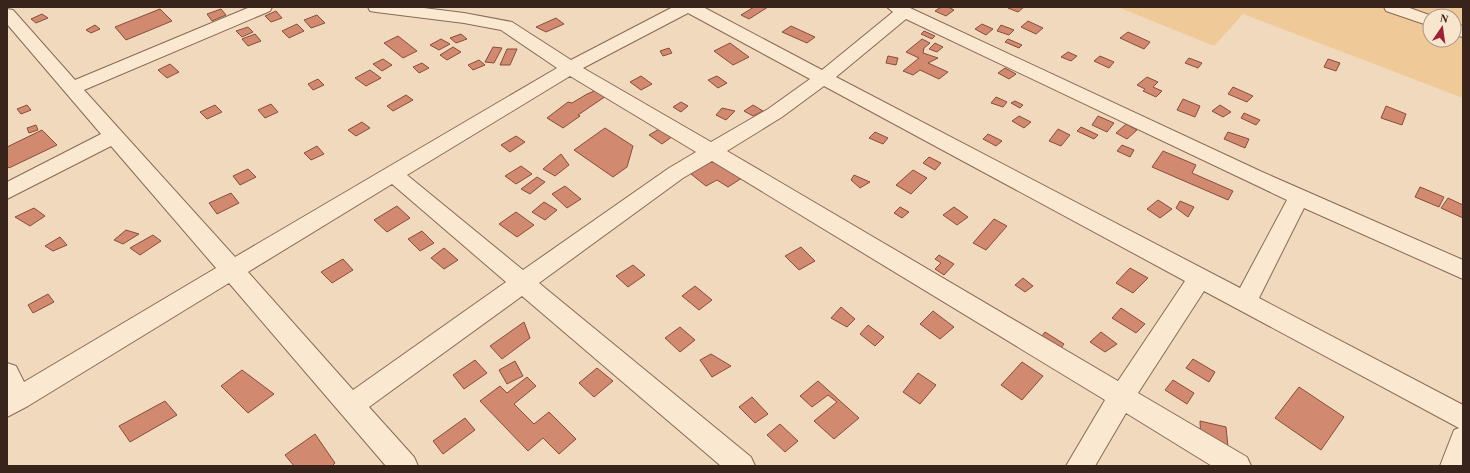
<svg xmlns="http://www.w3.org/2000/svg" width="1470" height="473" viewBox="0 0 1470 473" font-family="'Times New Roman',serif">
<rect width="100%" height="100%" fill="#f0d9bd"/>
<path fill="#efca98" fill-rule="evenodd" d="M1118,7H1463V98L1243,14L1214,46ZM1430,16H1454V40H1430Z"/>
<g fill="#d18970" stroke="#8a4d39">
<path d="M754,7H768L749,19L741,15Z"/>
<path d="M941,7H948L954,10L946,16L935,11Z"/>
<path d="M1010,7H1024L1018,12L1008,8Z"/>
<path d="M160,9L172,21L126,40L115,27Z"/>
<path d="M221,9L226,15L212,21L207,14Z"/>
<path d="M276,11L282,18L271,22L265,16Z"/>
<path d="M42,14L48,18L36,23L31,19Z"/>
<path d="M317,15L325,23L311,28L304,20Z"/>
<path d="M556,18L564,24L546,32L536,27Z"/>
<path d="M1028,21L1043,28L1036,34L1021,27Z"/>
<path d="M297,24L304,31L289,38L282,31Z"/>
<path d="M982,24L993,29L986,35L975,29Z"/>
<path d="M95,25L100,29L91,33L86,30Z"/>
<path d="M1001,25L1014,30L1009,35L997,31Z"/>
<path d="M791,26L815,37L807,43L782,32Z"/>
<path d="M248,27L253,32L242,37L236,31Z"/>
<path d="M924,31L935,36L932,39L921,34Z"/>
<path d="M1128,32L1150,42L1144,49L1120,38Z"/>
<path d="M255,34L261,41L248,46L242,39Z"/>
<path d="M461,34L467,39L456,43L450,38Z"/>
<path d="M398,36L417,51L403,58L384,43Z"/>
<path d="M441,39L450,44L439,50L430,45Z"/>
<path d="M922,39L930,43L924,48L923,53L938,58L928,63L948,72L939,79L920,70L913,75L903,71L919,58L906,52Z"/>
<path d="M1008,39L1022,45L1019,48L1005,42Z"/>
<path d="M730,43L749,57L733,65L714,51Z"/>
<path d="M935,43L943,47L937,52L929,49Z"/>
<path d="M453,47L461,52L447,60L440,55Z"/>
<path d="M493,47L502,48L494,63L485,62Z"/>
<path d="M669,48L672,53L663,56L660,51Z"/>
<path d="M507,49H517L510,65H500Z"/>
<path d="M1068,52L1077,56L1071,61L1061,57Z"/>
<path d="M888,56L898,58L896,65L886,63Z"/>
<path d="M1100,56L1114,62L1109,68L1094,61Z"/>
<path d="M1189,58L1202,63L1198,68L1185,63Z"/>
<path d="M383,59L392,65L382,71L373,64Z"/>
<path d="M1328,59L1340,63L1336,71L1324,67Z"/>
<path d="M479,60L485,65L473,70L468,65Z"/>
<path d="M422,63L429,68L419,73L413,67Z"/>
<path d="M170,64L179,72L167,78L158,70Z"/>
<path d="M1005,68L1016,74L1009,79L998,73Z"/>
<path d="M370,70L381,78L366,86L355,78Z"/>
<path d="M641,76L652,84L641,90L630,82Z"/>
<path d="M717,76L727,83L718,88L708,80Z"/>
<path d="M1147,77L1158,82L1153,87L1162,91L1156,97L1143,91L1145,89L1137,85Z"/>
<path d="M318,79L324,85L313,90L308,84Z"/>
<path d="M1233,87L1253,96L1247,102L1228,94Z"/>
<path d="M597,90L606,96L578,115L580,116L563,128L547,118L568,102L572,103L587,94Z"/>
<path d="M406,95L413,100L393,111L387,106Z"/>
<path d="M996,97L1007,102L1003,107L991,103Z"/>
<path d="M1183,99L1200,106L1195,117L1177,110Z"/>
<path d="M1015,101L1023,105L1020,108L1011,103Z"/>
<path d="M681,102L688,106L681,112L673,107Z"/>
<path d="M271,104L278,112L265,118L258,110Z"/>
<path d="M27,105L31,110L21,114L17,109Z"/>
<path d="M215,105L222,112L207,119L200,112Z"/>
<path d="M753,105L763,111L753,116L744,111Z"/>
<path d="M1220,105L1231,112L1223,117L1212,111Z"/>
<path d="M1386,106L1406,114L1402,125L1381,118Z"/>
<path d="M722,108L735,111L726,120L716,115Z"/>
<path d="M1244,113L1260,120L1256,125L1241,118Z"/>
<path d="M1019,116L1031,122L1024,128L1012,121Z"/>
<path d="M1098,116L1114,123L1107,132L1092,125Z"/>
<path d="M362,122L370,128L356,136L348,130Z"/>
<path d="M1126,124L1137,130L1127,139L1116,133Z"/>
<path d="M36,125L38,130L29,133L27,128Z"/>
<path d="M1081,127L1098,135L1094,139L1077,131Z"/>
<path d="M605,128L633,146L627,167L613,177L574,150Z"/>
<path d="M661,128L673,136L662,144L649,135Z"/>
<path d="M1058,129L1070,135L1061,146L1049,141Z"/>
<path d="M42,130L57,145L9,168L7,166V147Z"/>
<path d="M875,132L888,138L883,144L869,138Z"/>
<path d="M1228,132L1249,139L1245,148L1224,139Z"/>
<path d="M988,134L1002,141L996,146L983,139Z"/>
<path d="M516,136L525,142L510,152L501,145Z"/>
<path d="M1122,145L1134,150L1130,157L1117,151Z"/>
<path d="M317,146L324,154L311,160L304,153Z"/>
<path d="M1163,151L1196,165L1192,173L1233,191L1228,200L1152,167Z"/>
<path d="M561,154L569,165L555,176L543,169Z"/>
<path d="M929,157L941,163L935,170L923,163Z"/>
<path d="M710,159L745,176L728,187L717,180L706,186L691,174Z"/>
<path d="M521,166L532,174L516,184L505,176Z"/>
<path d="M248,169L256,177L240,185L233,176Z"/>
<path d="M913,170L927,178L911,194L896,185Z"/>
<path d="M854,175L870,182L860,188L851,180Z"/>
<path d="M537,177L545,182L530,194L521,189Z"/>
<path d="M565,186L581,199L567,208L552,194Z"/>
<path d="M1420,187L1444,197L1439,207L1415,197Z"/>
<path d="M231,193L239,203L217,214L209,203Z"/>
<path d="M1448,198L1463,205V218L1441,208Z"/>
<path d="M1158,200L1172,209L1160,218L1147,209Z"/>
<path d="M1180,201L1194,207L1188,217L1176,208Z"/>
<path d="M544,202L557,210L545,220L532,212Z"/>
<path d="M397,206L410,218L387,232L374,220Z"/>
<path d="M900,207L909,212L902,218L894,213Z"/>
<path d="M954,207L968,217L957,225L943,215Z"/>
<path d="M34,208L45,216L30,226L15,217Z"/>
<path d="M516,212L534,225L517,237L499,224Z"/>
<path d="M994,219L1007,226L986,250L973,243Z"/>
<path d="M126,230L139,234L123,244L114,240Z"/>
<path d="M422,231L434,243L420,251L408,239Z"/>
<path d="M153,235L161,241L140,255L130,248Z"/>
<path d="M60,237L67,245L53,251L45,246Z"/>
<path d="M801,247L815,261L799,270L785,256Z"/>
<path d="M444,248L458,260L444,269L431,258Z"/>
<path d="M939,255L954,264L944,275L935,269L941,263L935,259Z"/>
<path d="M343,259L353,270L332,283L321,272Z"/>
<path d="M633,265L645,275L628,287L616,276Z"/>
<path d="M1130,268L1148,278L1133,293L1116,283Z"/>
<path d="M1023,278L1033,286L1025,292L1015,285Z"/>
<path d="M695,286L712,300L699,310L682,296Z"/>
<path d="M48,294L54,302L33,313L28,305Z"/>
<path d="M841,307L855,319L847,327L831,318Z"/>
<path d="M1121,308L1145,324L1136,333L1112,318Z"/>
<path d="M933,311L954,327L940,339L920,324Z"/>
<path d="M524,322L530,338L502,359L490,346Z"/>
<path d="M868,325L884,337L875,346L860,334Z"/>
<path d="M680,327L695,340L680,352L665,338Z"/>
<path d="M1045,332L1064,344L1054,357L1035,345Z"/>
<path d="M1101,332L1117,344L1105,352L1090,342Z"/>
<path d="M711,354L731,366L712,377L700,360Z"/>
<path d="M1193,359L1215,372L1209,382L1186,368Z"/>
<path d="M475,360L487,373L464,389L453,375Z"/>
<path d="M515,361L523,376L507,384L499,370Z"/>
<path d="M1022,362L1043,376L1022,400L1001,385Z"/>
<path d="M597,368L613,381L594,397L579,383Z"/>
<path d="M242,370L274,394L248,413L221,386Z"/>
<path d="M918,373L936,385L920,404L903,392Z"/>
<path d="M527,377L536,386L514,404L534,424L549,412L576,439L559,454L543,438L528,451L480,401L500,386L507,393Z"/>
<path d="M1173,380L1194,393L1187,404L1165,390Z"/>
<path d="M818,381L859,418L834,439L814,421L837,402L828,395L812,407L800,396Z"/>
<path d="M1299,387L1344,417L1321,450L1275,418Z"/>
<path d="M752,397L768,414L755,423L739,407Z"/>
<path d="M165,401L177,415L130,442L119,426Z"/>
<path d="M465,418L475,430L443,454L433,441Z"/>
<path d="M1200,421L1226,427L1228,447L1201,441Z"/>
<path d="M780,424L798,441L785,452L767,435Z"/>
<path d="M315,434L335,463L332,466H294L285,455Z"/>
</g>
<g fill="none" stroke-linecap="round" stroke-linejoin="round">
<defs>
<g id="minor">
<path d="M250,7H272L270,11L84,90L235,257L557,68L501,30L464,23L376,12L370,11L368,7H416L464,13L512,22L571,60L673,7H703L822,70L893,12L887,7H908L1260,171L1463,260V279L1304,208L1259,298L1463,405V466H1440L1454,430L1459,428L1204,291L1138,393L1247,457L1251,466H1212L1126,413L1095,466H1066L1105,400L712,161L683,178L539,283L751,457L755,466H721L522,296L369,407L414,457L418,466H386L229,283L28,406L7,417V363L16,366L24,382L216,268L111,146L7,199V182L101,134L7,24V9L13,10L75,80ZM688,13L810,79L768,109L711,142L583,68ZM906,19L1287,200L1240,288L836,77ZM570,76L696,152L669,168L523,270L407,175ZM824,86L1185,281L1118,381L727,151L782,117ZM392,184L506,282L353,390L248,272Z"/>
<path d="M1384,7H1407L1432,16H1430V26L1386,11Z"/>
<path d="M1454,24L1463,26V37L1454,35Z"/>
</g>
</defs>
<use href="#minor" stroke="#896955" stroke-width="2"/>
<use href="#minor" fill="#fbe8d1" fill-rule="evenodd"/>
</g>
<rect width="1470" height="473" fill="none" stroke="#38241b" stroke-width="16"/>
<g transform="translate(1442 28) rotate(13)"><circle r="19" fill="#f7e5cd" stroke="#ab9886"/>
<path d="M0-3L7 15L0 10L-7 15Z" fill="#9c2135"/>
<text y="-6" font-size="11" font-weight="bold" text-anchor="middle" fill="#38241b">N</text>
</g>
</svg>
